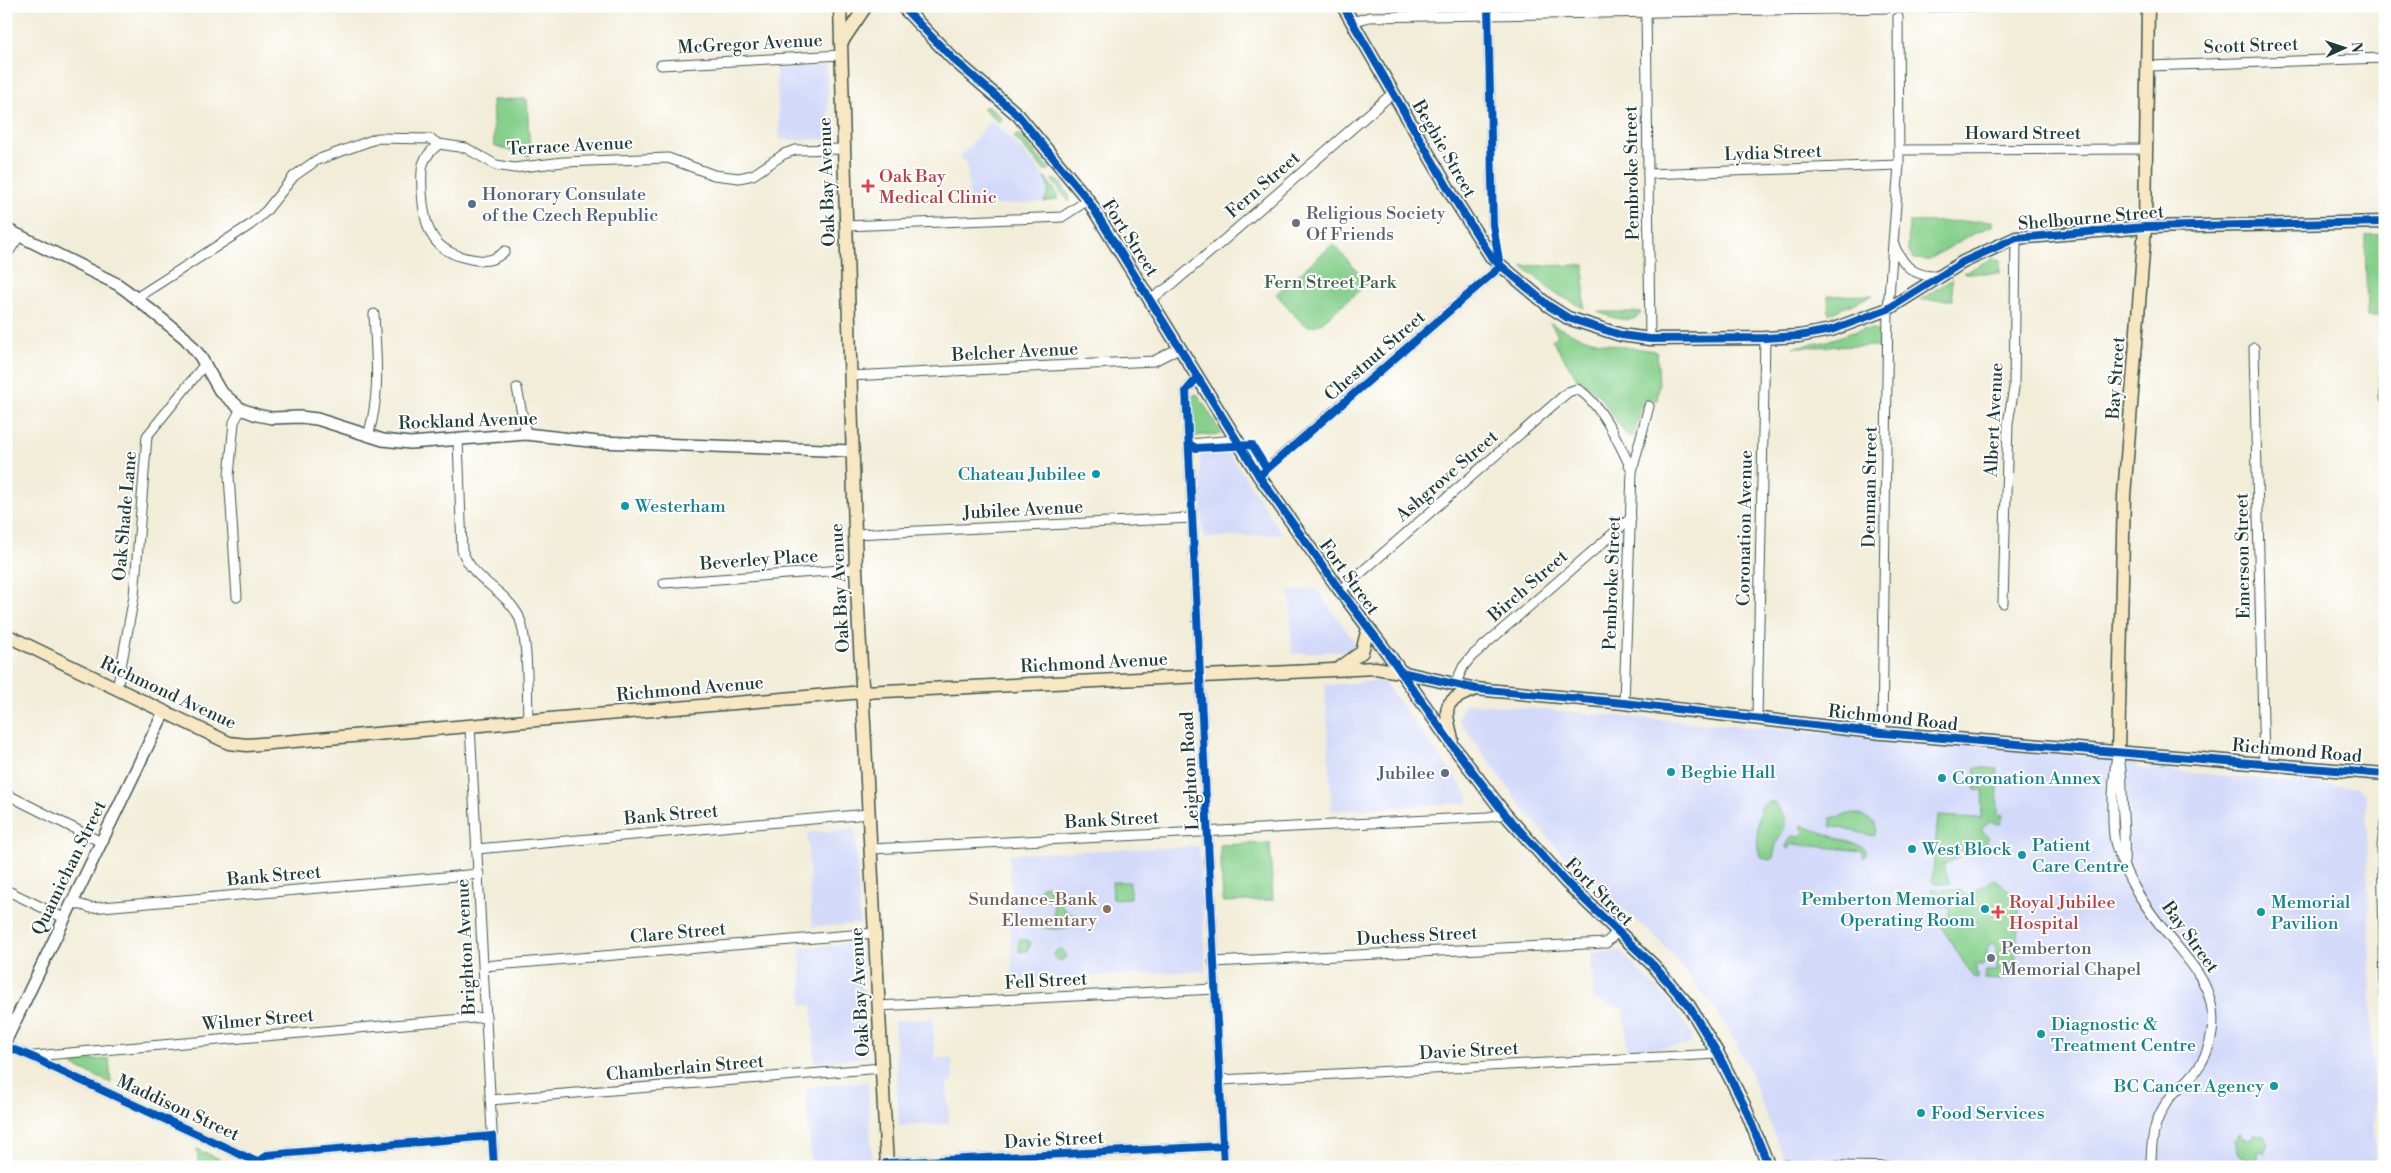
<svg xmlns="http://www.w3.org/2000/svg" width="2391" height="1173" viewBox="0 0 2391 1173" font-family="'Libre Bodoni',serif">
<rect width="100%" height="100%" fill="#fff"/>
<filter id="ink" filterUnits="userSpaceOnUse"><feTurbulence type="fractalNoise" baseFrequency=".02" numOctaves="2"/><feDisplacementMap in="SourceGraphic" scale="10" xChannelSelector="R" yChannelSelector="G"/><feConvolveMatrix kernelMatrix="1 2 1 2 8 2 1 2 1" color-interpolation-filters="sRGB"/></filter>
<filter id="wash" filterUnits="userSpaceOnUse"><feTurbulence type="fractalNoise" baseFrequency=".0096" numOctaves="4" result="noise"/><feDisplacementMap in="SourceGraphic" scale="20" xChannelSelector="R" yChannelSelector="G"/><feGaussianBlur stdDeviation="1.12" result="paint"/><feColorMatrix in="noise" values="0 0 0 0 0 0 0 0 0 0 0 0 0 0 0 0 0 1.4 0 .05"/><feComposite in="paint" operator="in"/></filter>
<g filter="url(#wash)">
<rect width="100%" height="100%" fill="#f2edd8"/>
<g fill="#d3d9f9">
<path d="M827,65L829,139L780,140L776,69Z"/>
<path d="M991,120L1033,162L1058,194L1056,201L970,207L967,163L960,157Z"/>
<path d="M1228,451L1282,534L1203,538L1200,453Z"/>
<path d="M1316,589L1354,641L1353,650L1292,654L1290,591Z"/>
<path d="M1383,681L1469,796L1468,803L1332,811L1325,685Z"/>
<path d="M1465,703L2137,760V768L2359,788L2364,792L2366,799L2375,1167H1787L1746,1063L1729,1031L1708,999L1660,941L1572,864L1529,816L1458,719Z"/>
<path d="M855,829L860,924L812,927L807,833Z"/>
<path d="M1199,846L1206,971L1013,980L1010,918H1013L1009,854Z"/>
<path d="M861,943L867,1057L815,1062L812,1005H802L800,948Z"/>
<path d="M1620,951L1670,1002L1691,1032L1692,1038L1690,1044L1684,1046L1627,1049L1625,1010L1594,1000L1591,953Z"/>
<path d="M933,1018L935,1058H952L953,1082H947L949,1124L899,1126L894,1021Z"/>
<path d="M868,1082L872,1167H811L806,1087Z"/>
</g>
<g fill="#86d08c" stroke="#528660">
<path d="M527,99L530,156L494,146L492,100Z"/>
<path d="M989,106L1001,117L1000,123L983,108Z"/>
<path d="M1019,134L1050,170H1044L1014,137Z"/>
<path d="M1045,177L1058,194V199L1044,202L1049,191Z"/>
<path d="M1051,179L1059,181L1069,194V202Z"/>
<path d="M1992,221L1994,225L1969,236L1928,260L1914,259L1908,250L1909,222Z"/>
<path d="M2385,234V301L2381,305V316H2367L2365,235Z"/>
<path d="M1333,244L1368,283L1321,323C1314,327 1309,327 1302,323L1276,294Z"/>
<path d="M1992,259L2000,260V273H1963Z"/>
<path d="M1584,265V308L1553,292L1522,266Z"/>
<path d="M1952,279L1953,300H1920Z"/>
<path d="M1873,295L1829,314L1828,296Z"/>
<path d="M1597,312H1641C1635,327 1609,316 1597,312Z"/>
<path d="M1550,323C1584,342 1620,347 1657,351L1659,385L1657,401L1645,399L1633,437L1627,436L1598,394C1590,391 1588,383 1579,381L1552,340L1558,335Z"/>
<path d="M1865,328L1867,330L1874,329L1880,332L1882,346L1793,347L1824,342Z"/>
<path d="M1195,394L1198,395L1222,434L1193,436L1190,400Z"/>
<path d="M1975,767L1997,769L1998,814L2003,815L2001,824L1990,822L1981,829L1989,838L1983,845L1943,865L1950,884L1932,883L1938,816L1981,818L1983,790L1974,789Z"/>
<path d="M1768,802H1774L1786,819C1786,829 1781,834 1777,842C1774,847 1775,853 1773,858L1768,860L1760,856C1756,849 1757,819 1760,811C1761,806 1764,804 1768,802Z"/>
<path d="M1853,813L1861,815L1875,823L1876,830L1874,836L1831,826V818Z"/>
<path d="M1801,825L1863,847L1866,850V855L1863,858V851L1794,844L1787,849L1786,846L1792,836L1799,837L1804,833Z"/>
<path d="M1270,843L1273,900L1223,902L1220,845Z"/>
<path d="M1994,879L2020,899L2015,967L2004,972L2001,980L1985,979L1986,971H1997V952L1994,943L1988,945L1985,965H1975L1978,978L1973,977L1939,923H1947L1950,907L1931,905L1932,889L1961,890L1965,896Z"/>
<path d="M1112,882H1130V898L1113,899Z"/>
<path d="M1046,885L1056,893V899L1041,900L1040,887Z"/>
<path d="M1059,901L1064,910L1077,916V922C1067,929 1052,932 1041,926L1040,922L1054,915L1053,902Z"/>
<path d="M1019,940H1027L1031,943L1027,951L1019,952Z"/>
<circle cx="1060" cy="955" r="5.5"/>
<path d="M109,1059L111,1083L73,1066L74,1061Z"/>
<path d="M2239,1133L2241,1138L2253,1139V1134L2265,1135L2268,1144L2264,1154L2258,1151L2257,1159H2247L2239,1154L2235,1141Z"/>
<path d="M197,1149L222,1160V1167H199Z"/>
</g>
</g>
<g filter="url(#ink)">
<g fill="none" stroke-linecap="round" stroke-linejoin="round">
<defs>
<g id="minor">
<path d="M1488,6L1493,225"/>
<path d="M1646,7L1650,339"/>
<path d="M1907,7L1978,6"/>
<path d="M1352,22L1369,17L1887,8"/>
<path d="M661,65L841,55"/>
<path d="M2148,66L2385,58"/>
<path d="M439,144C420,159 421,168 422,191C424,227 431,252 471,259C486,262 494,261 505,251"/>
<path d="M1899,150L2146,149"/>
<path d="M1648,174L1899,165"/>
<path d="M846,226L1062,217L1088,200"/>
<path d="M1894,245C1904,267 1914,277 1939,276"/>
<path d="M6,256L20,235"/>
<path d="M136,298L250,225L266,211L294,176L317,160L378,138L430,139L439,144L466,148L496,165L514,168L563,162L668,158L714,175L739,178L753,175L784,154L795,150L843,149"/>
<path d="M1151,299L1170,286L1224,240L1394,92"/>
<path d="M2383,321L2385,398"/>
<path d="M2254,348L2264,764"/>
<path d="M850,376L1154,361L1179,348"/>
<path d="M1197,378L1186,391L1224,1167"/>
<path d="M517,388L526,434"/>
<path d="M368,436C381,394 376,357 374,314"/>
<path d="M458,439L462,550C473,581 501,587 517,613C529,632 527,696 528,721"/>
<path d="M1189,444L1236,440"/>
<path d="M1269,467L1500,267"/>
<path d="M855,534L1192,518"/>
<path d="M664,583L856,569"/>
<path d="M1340,591L1568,392L1577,389C1599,400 1622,448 1632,471"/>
<path d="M237,597L229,476L234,422L241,409"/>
<path d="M2003,603L2008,423L2014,388L2016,238"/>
<path d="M1455,685L1463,667L1472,656L1631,518"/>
<path d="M117,689L134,596L147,436L205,364"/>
<path d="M1624,703L1632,471L1649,406"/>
<path d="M1757,718L1765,338"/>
<path d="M470,726L494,1167"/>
<path d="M1882,733L1888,309L1899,165L1898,17"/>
<path d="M2118,752C2114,767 2114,781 2113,797C2113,812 2112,828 2115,842C2125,879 2148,911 2172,940C2187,959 2206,978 2211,1004C2217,1031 2208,1060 2188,1080C2181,1087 2172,1093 2167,1102C2153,1121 2151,1144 2151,1167"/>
<path d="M2118,753C2124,776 2121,793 2123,815C2124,832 2125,846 2124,862"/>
<path d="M6,794L101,842"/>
<path d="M2385,822L2382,846L2385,993"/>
<path d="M476,849L869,814"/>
<path d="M871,849L1488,817L1505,814"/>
<path d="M6,890L64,918"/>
<path d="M72,902L91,908L479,874"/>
<path d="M1213,962L1606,943L1617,932"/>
<path d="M484,966L875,933"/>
<path d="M878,1006L1215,989"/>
<path d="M6,1046C21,1053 36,1057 50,1066L257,1162"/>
<path d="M34,1056L486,1017"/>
<path d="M1221,1080L1718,1054"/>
<path d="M490,1100L882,1068"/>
<path d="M886,1163L1223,1146"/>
<path d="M254,1165L267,1155L278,1154L492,1136"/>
<path d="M1780,1167L1786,1165L1900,1167"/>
</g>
<g id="tertiary">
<path d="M6,229L117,284L127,291L185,338L200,356L220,391L241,409L257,415L272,418L300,417L317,419L383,440L410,443L526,434L598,442L852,451"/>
<path d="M6,1040L164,712"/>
</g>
<g id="secondary">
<path d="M840,6L856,569L887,1167"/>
<path d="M902,6L953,59L1018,115L1088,200L1259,476L1339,589L1389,655L1453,746L1505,814L1566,882L1653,965L1689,1006L1718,1054L1744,1105L1769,1167"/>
<path d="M1343,6L1455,200L1492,258L1549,306L1568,318L1621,335L1650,339L1765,338L1799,336L1831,330L1888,309L1963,262L2016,238L2145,227L2385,222"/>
<path d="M841,43L866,6"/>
<path d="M6,635L229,743L247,745L863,692L1375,668L1401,672L1476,689L1624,703L1882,733L2385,774"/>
<path d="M1338,669L1362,652L1368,628"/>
<path d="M1452,739C1444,705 1442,702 1476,689"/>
<path d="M2118,752L2124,496L2145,227L2148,6"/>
</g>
</defs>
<use href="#minor" stroke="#3f574d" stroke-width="11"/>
<use href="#tertiary" stroke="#3f574d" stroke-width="14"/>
<use href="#secondary" stroke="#3f574d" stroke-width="15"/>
<use href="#minor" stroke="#fff" stroke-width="9"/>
<use href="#tertiary" stroke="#fff" stroke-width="11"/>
<use href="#secondary" stroke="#f8e7c3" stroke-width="12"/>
<defs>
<g id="cycleway">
<path d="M902,6L953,59L1018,115L1088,200L1259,476L1339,589L1389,655L1453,746L1505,814L1566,882L1653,965L1689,1006L1718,1054L1744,1105L1769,1167"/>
<path d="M1343,6L1455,200L1492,258L1549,306L1568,318L1621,335L1650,339L1765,338L1799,336L1831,330L1888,309L1963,262L2016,238L2145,227L2385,222"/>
<path d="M1488,6L1493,225L1500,266"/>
<path d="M1197,378L1186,391L1224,1167"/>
<path d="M1189,444L1196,448L1252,445L1267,469"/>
<path d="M1259,476L1500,267"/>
<path d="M1401,672L1476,689L1624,703L1882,733L2385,774"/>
<path d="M6,1046C21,1053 36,1057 50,1066L257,1162L267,1155L278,1154L492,1136L494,1167"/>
<path d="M887,1167L886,1163L1223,1146"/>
</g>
</defs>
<use href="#cycleway" stroke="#fff" stroke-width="11"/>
<use href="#cycleway" stroke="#0057b8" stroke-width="8"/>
</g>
</g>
<g fill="#e0444e" stroke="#fff" stroke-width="2">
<path d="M865.5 178.5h5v5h5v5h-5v5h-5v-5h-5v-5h5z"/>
<path d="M1995.5 904.5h5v5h5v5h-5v5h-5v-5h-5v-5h5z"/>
</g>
<g fill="#5c6f8a" stroke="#fff" stroke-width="2">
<circle cx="472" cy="204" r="5"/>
<circle cx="1445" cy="773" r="5"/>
</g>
<g fill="#6b7280" stroke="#fff" stroke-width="2">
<circle cx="1296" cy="223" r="5"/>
<circle cx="1991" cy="958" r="5"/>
</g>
<g fill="#0f9aa8" stroke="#fff" stroke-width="2">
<circle cx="1096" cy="474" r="5"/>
<circle cx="625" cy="506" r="5"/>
<circle cx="1671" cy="772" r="5"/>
<circle cx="1942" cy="778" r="5"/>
<circle cx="1912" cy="849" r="5"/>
<circle cx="2022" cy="855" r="5"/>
<circle cx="1985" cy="909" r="5"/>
<circle cx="2261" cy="912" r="5"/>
<circle cx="2041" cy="1034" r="5"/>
<circle cx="2274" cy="1086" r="5"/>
<circle cx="1921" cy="1113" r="5"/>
</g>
<circle fill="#8d6e63" stroke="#fff" stroke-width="2" cx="1107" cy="909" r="5"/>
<g text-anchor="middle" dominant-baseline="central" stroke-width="4" stroke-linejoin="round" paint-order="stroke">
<g font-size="18" fill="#1f3d34" stroke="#fff">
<text transform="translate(750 44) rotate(-3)">McGregor Avenue</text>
<text transform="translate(2251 46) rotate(-2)">Scott Street</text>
<text x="2023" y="133">Howard Street</text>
<text transform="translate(570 146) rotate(-3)">Terrace Avenue</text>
<text transform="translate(1444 149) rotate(60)">Begbie Street</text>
<text transform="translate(1773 153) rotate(-2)">Lydia Street</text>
<text transform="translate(1632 173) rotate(-91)">Pembroke Street</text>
<text transform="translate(827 182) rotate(-92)">Oak Bay Avenue</text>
<text transform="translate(1263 185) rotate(-41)">Fern Street</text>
<text transform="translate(2091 218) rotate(-5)">Shelbourne Street</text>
<text transform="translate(1130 238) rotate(57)">Fort Street</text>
<text transform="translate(1015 352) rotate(-3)">Belcher Avenue</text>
<text transform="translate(1375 356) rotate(-41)">Chestnut Street</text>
<text transform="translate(2116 378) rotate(-86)">Bay Street</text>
<text transform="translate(1994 420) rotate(-87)">Albert Avenue</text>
<text transform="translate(468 421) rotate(-2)">Rockland Avenue</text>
<text transform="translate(1447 476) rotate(-41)">Ashgrove Street</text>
<text transform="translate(1870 487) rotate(-89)">Denman Street</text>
<text transform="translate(1023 510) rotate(-3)">Jubilee Avenue</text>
<text transform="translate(125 516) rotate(-85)">Oak Shade Lane</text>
<text transform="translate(1745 528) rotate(-89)">Coronation Avenue</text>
<text transform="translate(2243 556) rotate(-91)">Emerson Street</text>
<text transform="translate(759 560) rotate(-4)">Beverley Place</text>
<text transform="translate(1349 577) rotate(54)">Fort Street</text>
<text transform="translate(1612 583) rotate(-88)">Pembroke Street</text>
<text transform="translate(1528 586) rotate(-41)">Birch Street</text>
<text transform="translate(840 588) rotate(-93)">Oak Bay Avenue</text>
<text transform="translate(1094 663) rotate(-3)">Richmond Avenue</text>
<text transform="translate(690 689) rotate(-5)">Richmond Avenue</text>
<text transform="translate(168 693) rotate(25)">Richmond Avenue</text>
<text transform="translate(1893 718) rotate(6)">Richmond Road</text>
<text transform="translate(2297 751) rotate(5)">Richmond Road</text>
<text transform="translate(1190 771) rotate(-93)">Leighton Road</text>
<text transform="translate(671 815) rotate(-5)">Bank Street</text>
<text transform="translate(1112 820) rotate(-3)">Bank Street</text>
<text transform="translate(69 868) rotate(-64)">Quamichan Street</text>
<text transform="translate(274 876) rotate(-5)">Bank Street</text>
<text transform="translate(1599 892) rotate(45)">Fort Street</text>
<text transform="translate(678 933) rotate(-5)">Clare Street</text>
<text transform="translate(1417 936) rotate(-3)">Duchess Street</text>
<text transform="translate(2190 937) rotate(54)">Bay Street</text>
<text transform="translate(466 947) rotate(-93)">Brighton Avenue</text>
<text transform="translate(1046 981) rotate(-3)">Fell Street</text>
<text transform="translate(860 992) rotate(-93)">Oak Bay Avenue</text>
<text transform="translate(258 1020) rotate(-5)">Wilmer Street</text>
<text transform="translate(1469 1051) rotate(-3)">Davie Street</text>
<text transform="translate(685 1068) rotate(-5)">Chamberlain Street</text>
<text transform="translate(178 1108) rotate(25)">Maddison Street</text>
<text transform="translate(1054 1140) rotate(-3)">Davie Street</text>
</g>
<g font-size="18" fill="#be3a42" stroke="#fff" text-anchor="start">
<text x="879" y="176">Oak Bay<tspan x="879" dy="21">Medical Clinic</tspan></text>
<text x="2009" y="902">Royal Jubilee<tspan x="2009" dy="21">Hospital</tspan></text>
</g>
<g font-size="18" fill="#4e5e75" stroke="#fff" text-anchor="start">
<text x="482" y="194">Honorary Consulate<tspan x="482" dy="21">of the Czech Republic</tspan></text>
<text x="1435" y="773" text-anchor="end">Jubilee</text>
</g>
<g font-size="18" fill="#5b616d" stroke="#fff" text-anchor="start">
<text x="1306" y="213">Religious Society<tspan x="1306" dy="21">Of Friends</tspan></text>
<text x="2001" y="948">Pemberton<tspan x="2001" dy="21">Memorial Chapel</tspan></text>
</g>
<g font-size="18" fill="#39624a" stroke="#fff">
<text x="1330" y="282">Fern Street Park</text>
</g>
<g font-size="18" fill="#0d838f" stroke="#fff" text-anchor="start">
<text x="1086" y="474" text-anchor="end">Chateau Jubilee</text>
<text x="635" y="506">Westerham</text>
<text x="1681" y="772">Begbie Hall</text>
<text x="1952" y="778">Coronation Annex</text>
<text x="2032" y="845">Patient<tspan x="2032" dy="21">Care Centre</tspan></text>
<text x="1922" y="849">West Block</text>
<text x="1975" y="899" text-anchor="end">Pemberton Memorial<tspan x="1975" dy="21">Operating Room</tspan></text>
<text x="2271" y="902">Memorial<tspan x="2271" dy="21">Pavilion</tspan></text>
<text x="2051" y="1024">Diagnostic &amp;<tspan x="2051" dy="21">Treatment Centre</tspan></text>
<text x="2264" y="1086" text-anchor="end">BC Cancer Agency</text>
<text x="1931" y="1113">Food Services</text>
</g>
<g font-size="18" fill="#785e54" stroke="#fff" text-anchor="end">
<text x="1097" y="899">Sundance-Bank<tspan x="1097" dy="21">Elementary</tspan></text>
</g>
</g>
<rect width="2391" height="1173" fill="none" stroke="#fff" stroke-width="25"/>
<g transform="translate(2344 48) rotate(87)" stroke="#ffffff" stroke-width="4" paint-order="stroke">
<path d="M0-4L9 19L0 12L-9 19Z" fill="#1f3d34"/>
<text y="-8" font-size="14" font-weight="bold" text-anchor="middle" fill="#1f3d34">N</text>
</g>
</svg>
